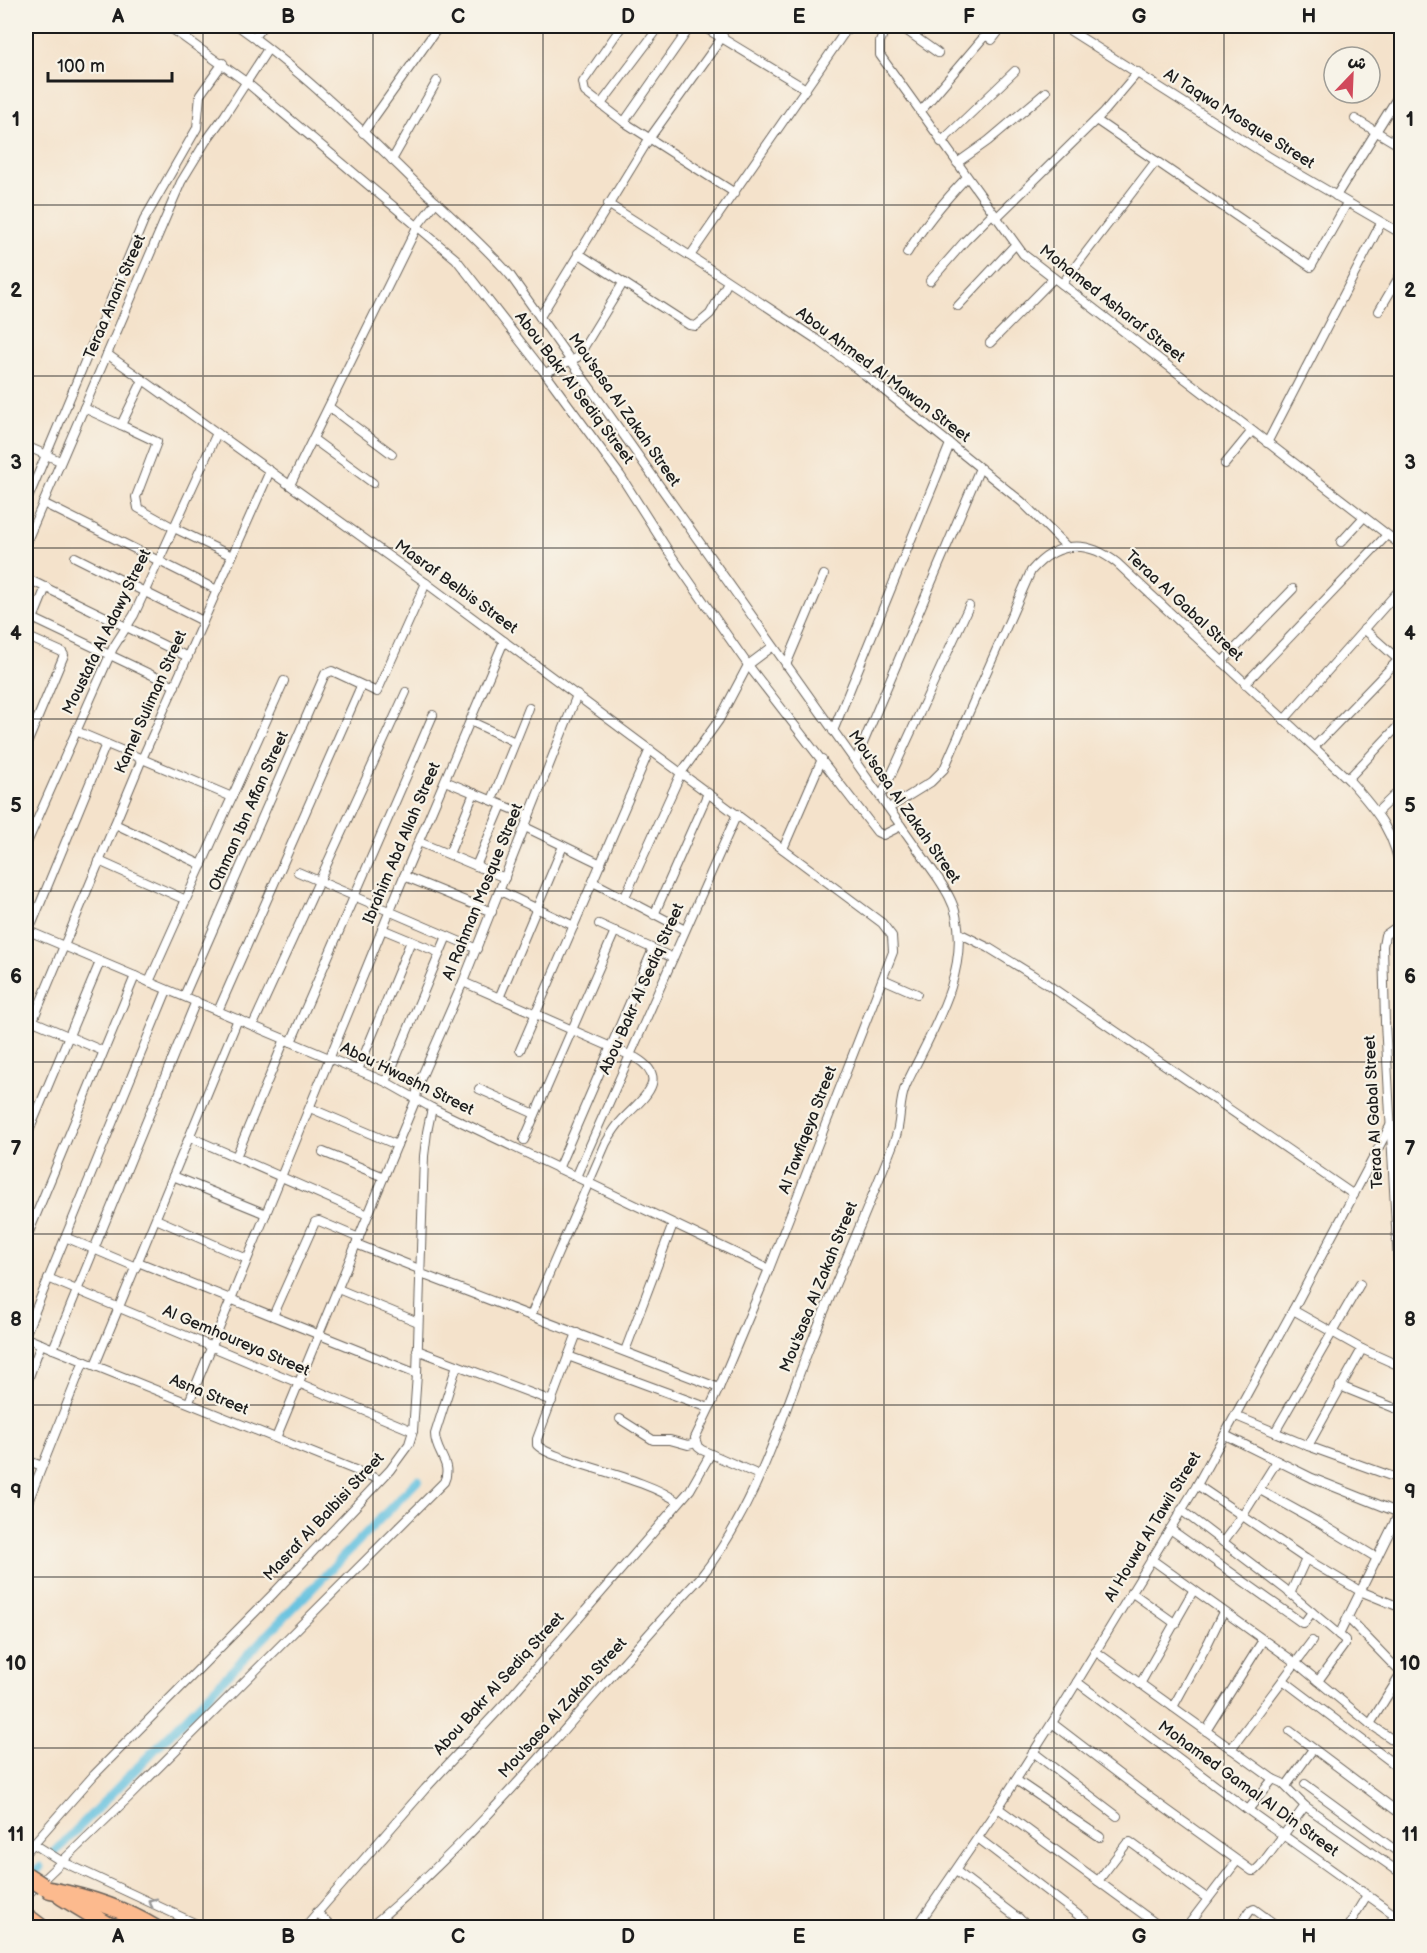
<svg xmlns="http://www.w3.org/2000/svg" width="1427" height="1953" viewBox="0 0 1427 1953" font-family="'Balsamiq Sans','Playpen Sans Arabic',sans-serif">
<rect width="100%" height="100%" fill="#f7f3e8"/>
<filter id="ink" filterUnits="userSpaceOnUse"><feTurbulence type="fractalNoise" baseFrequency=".0167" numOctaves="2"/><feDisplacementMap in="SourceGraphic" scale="12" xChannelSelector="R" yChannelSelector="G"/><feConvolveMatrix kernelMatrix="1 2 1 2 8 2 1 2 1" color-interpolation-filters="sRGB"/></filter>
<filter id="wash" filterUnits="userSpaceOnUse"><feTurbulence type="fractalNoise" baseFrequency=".008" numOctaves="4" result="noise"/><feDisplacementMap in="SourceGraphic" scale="24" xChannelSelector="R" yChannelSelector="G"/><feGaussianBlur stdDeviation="1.35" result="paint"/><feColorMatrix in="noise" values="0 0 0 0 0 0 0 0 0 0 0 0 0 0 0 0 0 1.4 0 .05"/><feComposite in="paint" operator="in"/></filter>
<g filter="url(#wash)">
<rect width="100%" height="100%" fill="#f4e2cb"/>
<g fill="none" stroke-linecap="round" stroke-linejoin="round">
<g stroke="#61c0df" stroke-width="9">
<path d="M53,1854L418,1480"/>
<path d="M27,1880L40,1867"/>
</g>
</g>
</g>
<g filter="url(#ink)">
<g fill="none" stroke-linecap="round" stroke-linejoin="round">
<defs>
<g id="minor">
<path d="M168,26L246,82L456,259L545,373L620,475L669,552L748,665L877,832L883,835L901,826"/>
<path d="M238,26C302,71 362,130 419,186C449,215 482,243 510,275L938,878C945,889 953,901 956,915C970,974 930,1034 906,1085C898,1102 902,1121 895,1139C868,1210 836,1280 808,1351C778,1429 753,1512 700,1578C590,1694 493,1825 369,1928"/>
<path d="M622,26L583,82L585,92L624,122L735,193"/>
<path d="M702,26L806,89"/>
<path d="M886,26L880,42V55L1023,254L1402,546"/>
<path d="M900,26L938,53"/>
<path d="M1063,26L1268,156L1402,234"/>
<path d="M254,37L263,26"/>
<path d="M1394,103L1402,107"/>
<path d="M601,104L660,26"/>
<path d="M920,112L983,38L987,36L992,40L1003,26"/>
<path d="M1355,119L1402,147"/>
<path d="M1096,120L1311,267L1347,203"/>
<path d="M624,122L691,26"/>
<path d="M363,133L439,26"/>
<path d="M941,142L1015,71"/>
<path d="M392,160L437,81"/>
<path d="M957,163L988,141L1046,92"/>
<path d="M1336,196L1402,90"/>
<path d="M608,204L690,256L819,341L865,375L1022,502L1067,547"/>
<path d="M996,218L1104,112L1138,72"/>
<path d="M578,253L689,325L696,326L710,314L728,282"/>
<path d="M907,253C924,225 944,201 967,177"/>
<path d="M690,256L849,26"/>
<path d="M930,281L965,241L993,213"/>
<path d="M1062,284L1156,161"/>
<path d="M958,306L1015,245"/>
<path d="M1379,311L1402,272"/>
<path d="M540,317L649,139L723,36"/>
<path d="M990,343L1054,278"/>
<path d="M107,354L426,583L882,923L892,936L893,952L769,1269L719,1388L695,1438L698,1447L702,1450L759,1475"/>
<path d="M545,373L578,357L623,283"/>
<path d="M143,380L121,425L157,442L136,497L138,508L174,528L232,556"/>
<path d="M329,407L392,454"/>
<path d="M84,408L121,425"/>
<path d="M313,439L373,483"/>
<path d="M1267,443L1381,223"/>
<path d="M26,446L60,461"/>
<path d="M1225,464L1252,431"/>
<path d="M290,485L418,225L436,202"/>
<path d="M26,503L144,220L197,128L200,95L223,63"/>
<path d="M43,503L217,590"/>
<path d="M1341,542L1364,517"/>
<path d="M26,543L181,182L206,141L225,115L268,49"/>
<path d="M75,557L203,621"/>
<path d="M26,578L188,657"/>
<path d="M26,615L175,686"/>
<path d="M1364,629L1402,663"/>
<path d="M26,636L62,652L64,655L26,746"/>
<path d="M26,636L46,587"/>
<path d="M1222,662L1293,589"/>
<path d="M786,665L824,575"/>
<path d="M1245,684L1387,535"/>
<path d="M1284,720L1402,587"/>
<path d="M470,721L515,742"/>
<path d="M76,731L232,797"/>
<path d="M833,731L950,444"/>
<path d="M1314,747L1402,656"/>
<path d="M856,760L980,468"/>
<path d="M1348,779L1402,722"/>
<path d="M445,781L529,816"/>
<path d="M881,797L969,606"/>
<path d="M492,800L529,708"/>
<path d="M889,808L931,782L944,769L1031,571C1057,541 1086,539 1117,563L1348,779C1378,812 1396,834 1402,879"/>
<path d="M1377,812L1402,788"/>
<path d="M115,824L202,865"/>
<path d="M525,827L601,864"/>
<path d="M419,842L505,878"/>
<path d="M26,845L113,648L134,615L217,433"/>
<path d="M783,849L822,759"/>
<path d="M449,854L474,793"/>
<path d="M99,861L186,900"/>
<path d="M476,866L502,805"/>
<path d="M298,872L477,949"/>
<path d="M404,876L492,912"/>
<path d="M593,882L685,930"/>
<path d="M500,891L574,926"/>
<path d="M624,899L681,773L719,720L748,665L772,647"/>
<path d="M654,915L708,793"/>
<path d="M1402,923L1385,935L1383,946L1385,1022L1402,1338"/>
<path d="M599,924L673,958"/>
<path d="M382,929L440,953"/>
<path d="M26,930L386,1082L432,1108L769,1269"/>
<path d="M959,933L989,948L1044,982L1354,1195"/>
<path d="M26,938L106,744"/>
<path d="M883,979L917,994"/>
<path d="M149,982L284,681"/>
<path d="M463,982L636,1058C673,1080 639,1101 622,1120C615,1127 611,1134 606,1143L531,1315"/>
<path d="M184,996L325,674L332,671L377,692L426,583"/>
<path d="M499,998L563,846"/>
<path d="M218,1011L361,686"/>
<path d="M33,1021L103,1051"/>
<path d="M253,1025L406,692"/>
<path d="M26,1037L142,759L270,471"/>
<path d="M291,1042L433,715"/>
<path d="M520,1050L650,749"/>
<path d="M358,1070L411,941"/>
<path d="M386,1082L447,936"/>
<path d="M479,1089L535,1114"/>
<path d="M310,1108L397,1145"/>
<path d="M190,1137L368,1215"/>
<path d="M26,1138L100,962"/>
<path d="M524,1140L615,931"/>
<path d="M323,1152L384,1177"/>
<path d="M236,1157L285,1039"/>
<path d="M558,1169L653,949"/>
<path d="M173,1176L266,1214"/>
<path d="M576,1177L737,814"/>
<path d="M156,1219L247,1259"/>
<path d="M65,1237L136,1267"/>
<path d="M26,1239L135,976"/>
<path d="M356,1244L419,1269"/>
<path d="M138,1262L417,1374"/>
<path d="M419,1273L719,1388"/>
<path d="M48,1278L413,1431"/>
<path d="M338,1289L418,1322"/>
<path d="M1293,1310L1362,1349L1402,1367"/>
<path d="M273,1316L315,1222L319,1221L359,1238"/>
<path d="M26,1333L167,990"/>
<path d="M577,1333L537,1439V1445C545,1453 561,1457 572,1461C601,1471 655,1484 678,1502"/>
<path d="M26,1338L380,1480"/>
<path d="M53,1349L196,1001"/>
<path d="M417,1350L552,1401"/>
<path d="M625,1351L673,1224"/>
<path d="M568,1356L709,1408"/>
<path d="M95,1365L238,1019"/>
<path d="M26,1385L41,1344"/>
<path d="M1340,1386L1402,1411"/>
<path d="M189,1402L404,876L504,641"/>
<path d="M1236,1416L1308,1446L1402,1480"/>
<path d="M620,1419L653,1440H670L688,1445L696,1443"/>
<path d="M1275,1432L1360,1284"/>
<path d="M1225,1435L1312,1478L1402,1514"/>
<path d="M276,1438L416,1099L418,1085L463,982L577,695"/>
<path d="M1308,1446L1362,1349"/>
<path d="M26,1460L42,1466"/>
<path d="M1197,1485L1306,1559L1360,1591L1402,1608"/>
<path d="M1260,1490L1318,1522L1377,1558"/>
<path d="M26,1507L84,1361"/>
<path d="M1181,1510L1285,1589L1345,1640V1644L1318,1681"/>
<path d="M1170,1529L1302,1623H1304L1312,1612"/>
<path d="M1223,1542L1243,1515L1277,1461"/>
<path d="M1151,1559L1296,1663L1370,1724L1402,1746"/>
<path d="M1131,1592L1176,1624"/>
<path d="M1290,1594L1306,1559"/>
<path d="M1348,1618L1402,1674"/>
<path d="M1339,1635L1399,1513"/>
<path d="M1095,1651L1273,1779L1282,1783L1305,1806L1402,1874"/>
<path d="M1283,1680L1402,1770"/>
<path d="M1077,1682L1248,1810L1402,1920"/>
<path d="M1140,1684L1193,1591"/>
<path d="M1173,1707L1208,1643L1223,1612"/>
<path d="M1052,1723L1145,1794L1252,1871H1255L1261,1865L1305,1806"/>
<path d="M1370,1724L1401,1674"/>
<path d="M1206,1731L1263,1640"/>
<path d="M1290,1731L1402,1815"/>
<path d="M1231,1749L1312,1641"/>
<path d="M1033,1752L1117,1816"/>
<path d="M1016,1780L1100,1837"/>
<path d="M1305,1784L1402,1855"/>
<path d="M1286,1786L1313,1749"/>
<path d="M998,1808L1162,1928"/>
<path d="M1248,1810L1273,1779"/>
<path d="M978,1838L1095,1928"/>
<path d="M26,1839L61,1861L205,1928"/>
<path d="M26,1852L94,1775L272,1595L390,1470L409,1444L413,1431L417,1374L424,1156L427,1132L432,1108"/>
<path d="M956,1871L1031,1928"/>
<path d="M1098,1881L1127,1843L1130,1842L1208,1899"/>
<path d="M26,1896L129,1797L444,1482C453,1463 435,1453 435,1434L457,1365"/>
<path d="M317,1912L333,1928"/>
<path d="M304,1928L425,1789L507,1701L690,1490L710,1455"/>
<path d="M916,1928L998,1808L1052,1723L1197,1485L1293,1310L1390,1126"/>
<path d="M1011,1928L1019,1918"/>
<path d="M1186,1928L1237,1861"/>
<path d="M1238,1928L1250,1911L1254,1909L1280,1928"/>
<path d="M1347,1928L1367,1895"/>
<path d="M1387,1928L1394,1915"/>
</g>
<g id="motorway">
<path d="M50,1890C87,1897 122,1908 155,1928"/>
<path d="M62,1897L113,1928"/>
<path d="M26,1916L42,1928"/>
</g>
</defs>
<use href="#minor" stroke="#686159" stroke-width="10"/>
<use href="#motorway" stroke="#686159" stroke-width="19"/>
<use href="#minor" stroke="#fff" stroke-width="8"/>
<use href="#motorway" stroke="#fcba8e" stroke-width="16"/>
<defs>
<path id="motorway-bridge" d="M26,1875L43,1886"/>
</defs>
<use href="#motorway-bridge" stroke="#686159" stroke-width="19" stroke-linecap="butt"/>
<use href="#motorway-bridge" stroke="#fcba8e" stroke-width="16"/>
</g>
<defs><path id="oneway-chevron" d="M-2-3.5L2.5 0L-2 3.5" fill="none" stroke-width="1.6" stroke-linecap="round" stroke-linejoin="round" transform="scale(1.5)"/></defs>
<use stroke="#999" href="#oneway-chevron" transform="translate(152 1902) rotate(-154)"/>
</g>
<path fill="none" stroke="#1c1c1c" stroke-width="1.5" stroke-opacity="0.55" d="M203,26V1928M373,26V1928M543,26V1928M714,26V1928M884,26V1928M1054,26V1928M1224,26V1928M26,205H1402M26,376H1402M26,548H1402M26,719H1402M26,891H1402M26,1062H1402M26,1234H1402M26,1405H1402M26,1577H1402M26,1748H1402"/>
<g text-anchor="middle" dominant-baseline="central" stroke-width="4.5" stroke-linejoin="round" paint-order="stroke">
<g font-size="16" fill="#1c1c1c" stroke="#f7f3e8">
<text transform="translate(1239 119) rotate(32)">Al Taqwa Mosque Street</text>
<text transform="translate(115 297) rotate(-67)">Teraa Anani Street</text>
<text transform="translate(1112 304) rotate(38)">Mohamed Asharaf Street</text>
<text transform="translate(883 375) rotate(37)">Abou Ahmed Al Mawan Street</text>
<text transform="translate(574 388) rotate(53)">Abou Bakr Al Sediq Street</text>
<text transform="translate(624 410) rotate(55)">Mou'sasa Al Zakah Street</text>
<text transform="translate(456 587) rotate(36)">Masraf Belbis Street</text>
<text transform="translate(1184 606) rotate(43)">Teraa Al Gabal Street</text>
<text transform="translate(107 632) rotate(-64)">Moustafa Al Adawy Street</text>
<text transform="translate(151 702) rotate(-66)">Kamel Suliman Street</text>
<text transform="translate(904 807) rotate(55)">Mou'sasa Al Zakah Street</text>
<text transform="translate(249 811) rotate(-66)">Othman Ibn Affan Street</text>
<text transform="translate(402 843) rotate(-67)">Ibrahim Abd Allah Street</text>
<text transform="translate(483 892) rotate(-68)">Al Rahman Mosque Street</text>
<text transform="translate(642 989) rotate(-66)">Abou Bakr Al Sediq Street</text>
<text transform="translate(407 1079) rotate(26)">Abou Hwashn Street</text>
<text transform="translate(1374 1112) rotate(-93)">Teraa Al Gabal Street</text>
<text transform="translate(808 1130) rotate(-69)">Al Tawfiqeya Street</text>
<text transform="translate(819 1287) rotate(-68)">Mou'sasa Al Zakah Street</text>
<text transform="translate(236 1341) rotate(23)">Al Gemhoureya Street</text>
<text transform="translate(209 1395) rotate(22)">Asna Street</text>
<text transform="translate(324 1517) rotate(-47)">Masraf Al Balbisi Street</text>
<text transform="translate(1153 1527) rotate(-59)">Al Houwd Al Tawil Street</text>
<text transform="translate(499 1684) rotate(-48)">Abou Bakr Al Sediq Street</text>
<text transform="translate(563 1708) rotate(-48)">Mou'sasa Al Zakah Street</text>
<text transform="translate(1248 1789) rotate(36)">Mohamed Gamal Al Din Street</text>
</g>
</g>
<rect width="1427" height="1953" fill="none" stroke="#f7f3e8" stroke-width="66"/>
<g transform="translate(1352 75) rotate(23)"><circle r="28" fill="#f7f3e8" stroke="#9f9d96" stroke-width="1.5"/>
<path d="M0-4.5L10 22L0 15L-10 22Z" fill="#d1495b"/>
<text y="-9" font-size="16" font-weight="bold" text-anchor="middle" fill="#1c1c1c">ش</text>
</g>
<path d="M48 72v9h124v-9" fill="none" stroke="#1c1c1c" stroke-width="3"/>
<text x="57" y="72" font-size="18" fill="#1c1c1c" stroke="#f7f3e8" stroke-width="4.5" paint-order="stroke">100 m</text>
<rect x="33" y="33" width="1361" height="1887" fill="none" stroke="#1c1c1c" stroke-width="2"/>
<g font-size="20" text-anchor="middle" font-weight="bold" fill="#1c1c1c">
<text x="118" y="23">A</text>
<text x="288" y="23">B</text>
<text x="458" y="23">C</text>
<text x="628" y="23">D</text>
<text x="799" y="23">E</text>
<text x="969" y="23">F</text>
<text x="1139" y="23">G</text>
<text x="1309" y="23">H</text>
<text x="16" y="126">1</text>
<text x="1410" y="126">1</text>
<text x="16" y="297">2</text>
<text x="1410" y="297">2</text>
<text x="16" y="469">3</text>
<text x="1410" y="469">3</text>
<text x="16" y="640">4</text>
<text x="1410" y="640">4</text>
<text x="16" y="812">5</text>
<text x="1410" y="812">5</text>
<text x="16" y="983">6</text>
<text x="1410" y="983">6</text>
<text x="16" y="1155">7</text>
<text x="1410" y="1155">7</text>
<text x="16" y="1326">8</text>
<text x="1410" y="1326">8</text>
<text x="16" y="1498">9</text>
<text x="1410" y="1498">9</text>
<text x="16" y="1670">10</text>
<text x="1410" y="1670">10</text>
<text x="16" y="1841">11</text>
<text x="1410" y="1841">11</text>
<text x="118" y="1943">A</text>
<text x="288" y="1943">B</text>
<text x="458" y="1943">C</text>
<text x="628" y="1943">D</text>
<text x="799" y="1943">E</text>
<text x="969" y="1943">F</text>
<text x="1139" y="1943">G</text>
<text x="1309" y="1943">H</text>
</g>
</svg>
